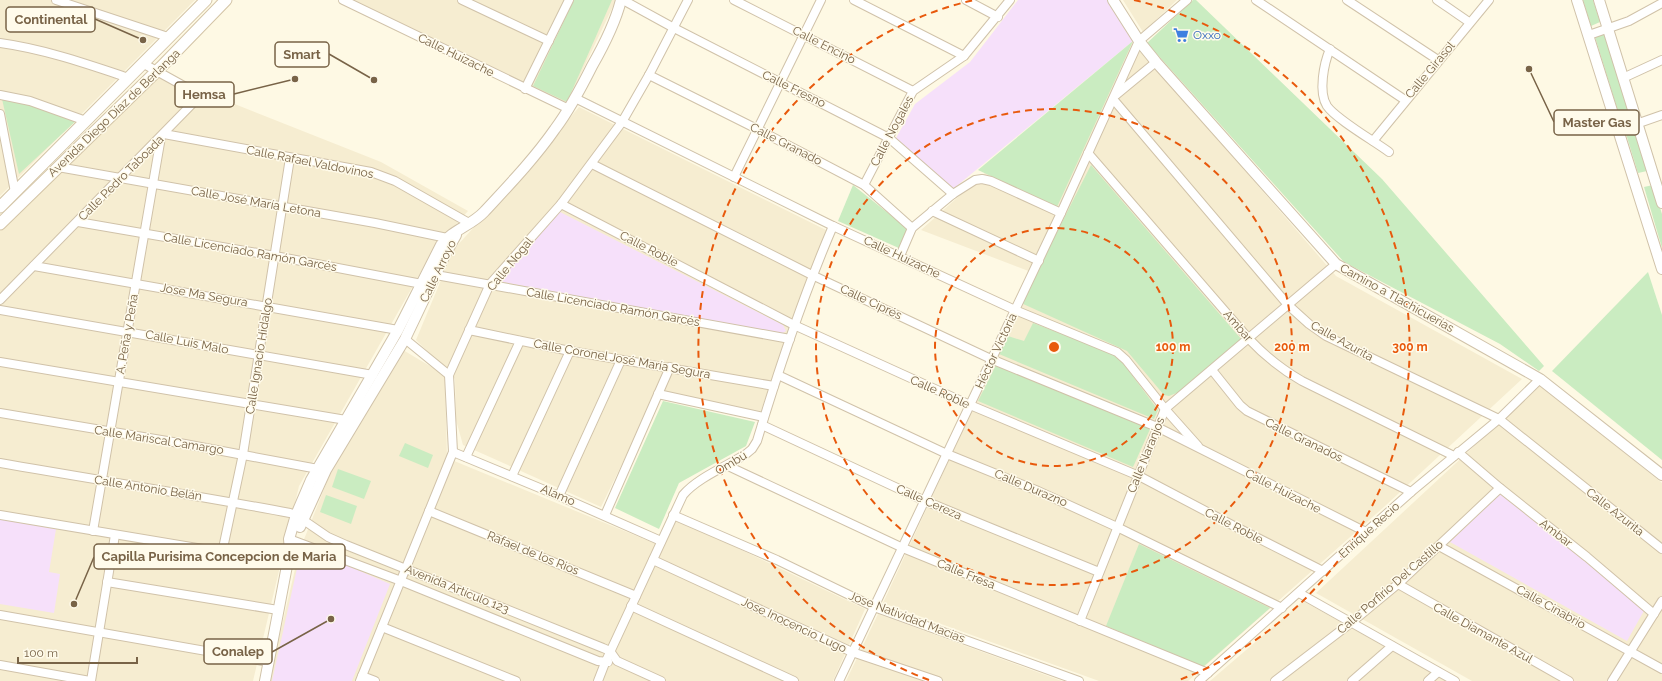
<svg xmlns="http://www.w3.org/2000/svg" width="1662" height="681" viewBox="0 0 1662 681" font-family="Raleway,sans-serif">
<rect width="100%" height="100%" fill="#fef9e4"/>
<g fill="#f6edd1">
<path d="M0,0H195L0,196Z"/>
<path d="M349,0H616L567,103Z"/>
<path d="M1123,0H1177L1143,32Z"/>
<path d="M1133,41L1336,276L1522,379L1385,506L1188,681H1099L883,603L1035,274L1055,281L921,230Z"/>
<path d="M159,74L381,162L468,211L434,249L299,486L253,681H0V231Z"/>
<path d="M579,107L826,230L760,413L657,392L601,507L463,445L456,420L455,379L416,340L454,249L527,169Z"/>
<path d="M403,350L445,375L447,458L661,546L677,519L865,609L833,681H269L299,552L330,474Z"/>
<path d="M1540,385L1662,483V681H1472L1316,593Z"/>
<path d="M1303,601L1446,681H1210Z"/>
<path d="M878,614L1062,681H846Z"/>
</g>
<g fill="#f6e0fa">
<path d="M1018,0H1107L1133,41L953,189L896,138L915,104L970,62Z"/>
<path d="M560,212L783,325L786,331L781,334L503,282L502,281V276Z"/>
<path d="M1500,494L1645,609L1627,641L1450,542Z"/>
<path d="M0,519L56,529L49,572L60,574L54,613L0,604Z"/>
<path d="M302,546L390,584L352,681H272Z"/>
</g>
<g fill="#caecc1">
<path d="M574,0H612L567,102L533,86Z"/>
<path d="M1193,0H1196L1382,179L1544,366L1539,371L1500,344L1344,262L1147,43Z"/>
<path d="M1583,0H1593L1600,22L1591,26Z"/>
<path d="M1604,34L1631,118L1621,121L1595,37Z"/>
<path d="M1133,41L1057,207L978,170Z"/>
<path d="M2,99L24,100L78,119L19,174Z"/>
<path d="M1635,132L1647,171L1638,173L1626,134Z"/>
<path d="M1091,165L1242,340L1184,390L1169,396L1164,395L1127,351L1021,303Z"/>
<path d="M853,185L908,229L901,249L838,221Z"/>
<path d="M1653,185L1662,214V248L1644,187Z"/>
<path d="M1648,272L1662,315V460L1552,371Z"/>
<path d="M1033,323L1117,355L1158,410L1154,419L999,354L1008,336L1024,341Z"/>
<path d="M996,365L1151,427L1133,467L978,401Z"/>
<path d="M663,401L755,422L746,446L679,483L659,529L615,508Z"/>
<path d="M405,443L433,455L428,468L399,456Z"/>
<path d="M338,469L371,481L364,499L332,487Z"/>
<path d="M326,495L357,506L351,524L320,512Z"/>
<path d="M1139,544L1270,608L1203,667L1106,626Z"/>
</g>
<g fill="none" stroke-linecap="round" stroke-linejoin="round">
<defs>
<g id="minor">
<path d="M56,0L168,37"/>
<path d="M343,0L569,109"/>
<path d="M462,0L549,41"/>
<path d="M623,0L674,28L889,138L953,194"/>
<path d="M734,0L913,91"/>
<path d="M854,0L964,56"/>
<path d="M966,0L998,17"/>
<path d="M1256,0L1405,100"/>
<path d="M1347,0L1438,60"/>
<path d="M1437,0L1469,22"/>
<path d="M1589,35L1629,21L1662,3"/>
<path d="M0,43C44,49 87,64 129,78"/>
<path d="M1330,49C1324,63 1318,92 1327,106C1336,119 1374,141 1389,152"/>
<path d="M649,75L757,129L864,185L912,228"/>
<path d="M1623,78L1662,60"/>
<path d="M525,89L569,0"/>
<path d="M0,95L30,101L86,121"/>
<path d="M1116,95L1156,62"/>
<path d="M575,98L833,226L1015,310L1117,352L1126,360L1165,409L1198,446"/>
<path d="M1113,99L1288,305L1309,324L1326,336L1499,419L1662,549"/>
<path d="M0,114L15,192"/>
<path d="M1619,130L1662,115"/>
<path d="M164,134L371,172L395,181L469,223"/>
<path d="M1373,141L1489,0"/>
<path d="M1088,153L1249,339C1265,356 1281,369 1302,381L1454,456"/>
<path d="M592,164L812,275L991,359L1157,427L1366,532"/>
<path d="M58,167L375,223L452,239"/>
<path d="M734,177L821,0"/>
<path d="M864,185L913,91L964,56L1010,0"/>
<path d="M561,204L794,325L970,405L1139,476L1234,526L1323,571"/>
<path d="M932,211L1039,261"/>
<path d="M78,222L275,256L422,284"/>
<path d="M900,256L912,228L953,194L975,180L982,179L991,181L1061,213"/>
<path d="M34,266L398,330"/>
<path d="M436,275L790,339"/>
<path d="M0,300L192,104L194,95L191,90L144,64"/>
<path d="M0,310L373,375"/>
<path d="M469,330L570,351L774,386"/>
<path d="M405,339L449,375"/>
<path d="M0,362L346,420"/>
<path d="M1212,370L1240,405L1247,411L1411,492"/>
<path d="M778,375L947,454L1038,491L1117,527L1282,608"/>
<path d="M658,394L764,417"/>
<path d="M0,413L185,444L318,469"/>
<path d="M762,425L925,501L1099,572"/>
<path d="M453,452L559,496L661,541"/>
<path d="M1458,452L1500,488L1587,557L1654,614"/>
<path d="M466,457L520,341"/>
<path d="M0,463C97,480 194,495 290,513L296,515L328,537L346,545L603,648L610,651L617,661L661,681"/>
<path d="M728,466L903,548L1208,673"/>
<path d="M512,476L570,351"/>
<path d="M559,496L621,360"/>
<path d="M429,511L636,596"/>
<path d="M0,515L287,563"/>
<path d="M605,515L670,367"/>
<path d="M673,515L777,560L874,607L1079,681"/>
<path d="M93,531L161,137"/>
<path d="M289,539L401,581L598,661L608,662"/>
<path d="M1439,546L1662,669"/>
<path d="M222,553L243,454L290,158"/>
<path d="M653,560L852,652L938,681"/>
<path d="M107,582L278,610"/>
<path d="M1398,584L1569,681"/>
<path d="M1299,593L1455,681"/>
<path d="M631,606L794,681"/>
<path d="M0,615L269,662"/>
<path d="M1080,621L1165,409L1336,264"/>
<path d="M382,627L516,681"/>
<path d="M0,665L90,681"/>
<path d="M362,676L375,681"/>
<path d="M91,681L115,535"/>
<path d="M360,681L453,452L449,375L490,284L561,204L622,122L649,75L688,0"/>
<path d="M598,681L605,663L683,495C697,478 727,466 746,454L752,449L757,441C779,368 803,296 833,226"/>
<path d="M839,681L1061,213L1139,41L1187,0"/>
<path d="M1199,681L1411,492L1499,419L1540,379"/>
<path d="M1275,681L1352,622L1398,584L1500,488"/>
<path d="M1352,681L1392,646"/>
<path d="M1428,681L1438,672"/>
<path d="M1612,681L1662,601"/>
</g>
<g id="tertiary">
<path d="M1113,0L1139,41L1156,62L1336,264L1540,379L1662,475"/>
<path d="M1577,0L1662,269"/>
<path d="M1599,0L1662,203"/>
<path d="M300,527L326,470L405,339L446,253L456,235"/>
<path d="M265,681L290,550L289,539L296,515L311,480L398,330L441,245C452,230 472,225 484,212C509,185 534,159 555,129C570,109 581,88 592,66C604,45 615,24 621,0"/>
</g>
<g id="secondary">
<path d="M0,207L206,0"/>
<path d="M0,224L161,67L226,0"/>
</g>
</defs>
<use href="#minor" stroke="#d0c2a9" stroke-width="10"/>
<use href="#tertiary" stroke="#d0c2a9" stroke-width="12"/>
<use href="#secondary" stroke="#d3c4a6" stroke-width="13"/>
<use href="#minor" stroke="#fff" stroke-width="8"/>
<use href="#tertiary" stroke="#fff" stroke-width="10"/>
<use href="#secondary" stroke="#fff" stroke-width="11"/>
</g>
<g fill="none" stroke="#e8590c" stroke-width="2" stroke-dasharray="7 5">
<circle cx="1054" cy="347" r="119"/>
<circle cx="1054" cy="347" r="238"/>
<path d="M929 680A356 356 0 0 1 974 0M1134 0A356 356 0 0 1 1179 680"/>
</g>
<defs>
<symbol id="supermarket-bare" viewBox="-9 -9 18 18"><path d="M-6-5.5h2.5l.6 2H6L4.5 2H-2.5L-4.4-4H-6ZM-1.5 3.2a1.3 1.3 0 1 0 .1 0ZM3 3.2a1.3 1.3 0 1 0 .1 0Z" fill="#3f7fe0" stroke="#fffbeb" stroke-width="2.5" paint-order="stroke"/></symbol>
</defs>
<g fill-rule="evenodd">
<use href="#supermarket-bare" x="1170" y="24" width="22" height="22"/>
</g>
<g text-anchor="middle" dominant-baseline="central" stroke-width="3" stroke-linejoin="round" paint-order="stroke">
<g font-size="12" fill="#366cbe" stroke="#fffbeb" text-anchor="start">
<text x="1193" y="35">Oxxo</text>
</g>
<g font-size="12" fill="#786347" stroke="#fffbeb">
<text transform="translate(824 45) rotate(27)">Calle Encino</text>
<text transform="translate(456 55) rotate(26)">Calle Huizache</text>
<text transform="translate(1430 70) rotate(-50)">Calle Girasol</text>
<text transform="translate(794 89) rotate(26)">Calle Fresno</text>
<text transform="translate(114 113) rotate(-44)">Avenida Diego Díaz de Berlanga</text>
<text transform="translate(892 131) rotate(-62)">Calle Nogales</text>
<text transform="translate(786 144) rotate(27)">Calle Granado</text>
<text transform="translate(310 162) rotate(11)">Calle Rafael Valdovinos</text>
<text transform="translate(121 178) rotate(-45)">Calle Pedro Taboada</text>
<text transform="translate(256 202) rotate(10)">Calle José María Letona</text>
<text transform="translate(649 249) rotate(27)">Calle Roble</text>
<text transform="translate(250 252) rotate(10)">Calle Licenciado Ramón Garcés</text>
<text transform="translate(902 257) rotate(25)">Calle Huizache</text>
<text transform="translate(510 264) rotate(-51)">Calle Nogal</text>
<text transform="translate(438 271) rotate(-64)">Calle Arroyo</text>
<text transform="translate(204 295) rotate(10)">Jose Ma Segura</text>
<text transform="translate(1397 298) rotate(29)">Camino a Tlachicuerías</text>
<text transform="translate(871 302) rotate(25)">Calle Ciprés</text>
<text transform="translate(613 307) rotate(10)">Calle Licenciado Ramón Garcés</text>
<text transform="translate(1238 326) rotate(49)">Ambar</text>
<text transform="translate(127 334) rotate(-80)">A. Peña y Peña</text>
<text transform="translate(1342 341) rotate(29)">Calle Azurita</text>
<text transform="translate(187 342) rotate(11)">Calle Luis Malo</text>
<text transform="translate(996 351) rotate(-65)">Héctor Victoria</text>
<text transform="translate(259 356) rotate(-81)">Calle Ignacio Hidalgo</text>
<text transform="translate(622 359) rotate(10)">Calle Coronel José María Segura</text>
<text transform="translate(940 392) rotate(24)">Calle Roble</text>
<text transform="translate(159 440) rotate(9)">Calle Mariscal Camargo</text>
<text transform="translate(1304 440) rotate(26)">Calle Granados</text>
<text transform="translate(1146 455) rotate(-68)">Calle Naranjos</text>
<text transform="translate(731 463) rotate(-31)">Ombú</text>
<text transform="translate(148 488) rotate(9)">Calle Antonio Belán</text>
<text transform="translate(1031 488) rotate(23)">Calle Durazno</text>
<text transform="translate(1283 491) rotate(27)">Calle Huizache</text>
<text transform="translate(558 495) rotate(23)">Alamo</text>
<text transform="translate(929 502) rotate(24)">Calle Cereza</text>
<text transform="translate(1615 512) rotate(38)">Calle Azurita</text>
<text transform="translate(1234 526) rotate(27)">Calle Roble</text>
<text transform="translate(1369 530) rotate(-42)">Enrique Recio</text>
<text transform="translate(1556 533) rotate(38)">Ambar</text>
<text transform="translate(533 553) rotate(22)">Rafael de los Rios</text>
<text transform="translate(966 574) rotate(22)">Calle Fresa</text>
<text transform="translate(1390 587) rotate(-41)">Calle Porfirio Del Castillo</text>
<text transform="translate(457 589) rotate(22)">Avenida Artículo 123</text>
<text transform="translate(1551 607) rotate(29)">Calle Cinabrio</text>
<text transform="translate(907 617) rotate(21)">Jose Natividad Macias</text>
<text transform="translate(794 625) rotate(25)">Jose Inocencio Lugo</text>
<text transform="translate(1483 633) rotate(29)">Calle Diamante Azul</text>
</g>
</g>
<circle cx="1054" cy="347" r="6" fill="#e8590c" stroke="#fffbeb" stroke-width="2"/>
<g font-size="12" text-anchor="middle" font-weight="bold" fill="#e8590c" stroke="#fffbeb" stroke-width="3" stroke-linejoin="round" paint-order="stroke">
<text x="1173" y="351">100 m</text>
<text x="1292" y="351">200 m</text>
<text x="1410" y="351">300 m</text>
</g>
<path fill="none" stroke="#786347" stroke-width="1.5" d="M143 40L95 19M374 80L329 54M295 79L234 94M1529 69L1554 122M74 604L94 557M331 619L272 652"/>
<g fill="#786347" stroke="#fffbeb" stroke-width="1.5">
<circle cx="143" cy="40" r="4"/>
<circle cx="374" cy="80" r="4"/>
<circle cx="295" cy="79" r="4"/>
<circle cx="1529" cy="69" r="4"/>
<circle cx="74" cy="604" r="4"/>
<circle cx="331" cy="619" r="4"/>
</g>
<g fill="#fffbeb" stroke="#786347" stroke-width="1.5">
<rect x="6" y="7" width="89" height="25" rx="4"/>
<rect x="275" y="42" width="54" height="25" rx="4"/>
<rect x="175" y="82" width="59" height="25" rx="4"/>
<rect x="1554" y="110" width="85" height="25" rx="4"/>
<rect x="94" y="544" width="251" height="25" rx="4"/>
<rect x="204" y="639" width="68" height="25" rx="4"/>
</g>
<g font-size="13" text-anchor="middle" font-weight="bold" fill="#786347">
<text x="51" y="24">Continental</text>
<text x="302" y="59">Smart</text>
<text x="204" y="99">Hemsa</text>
<text x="1597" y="127">Master Gas</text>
<text x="219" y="561">Capilla Purisima Concepcion de Maria</text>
<text x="238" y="656">Conalep</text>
</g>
<path d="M18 657v6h119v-6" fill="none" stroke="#786347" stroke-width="2"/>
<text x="24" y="657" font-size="12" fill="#786347" stroke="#fffbeb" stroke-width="3" paint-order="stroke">100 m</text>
</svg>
